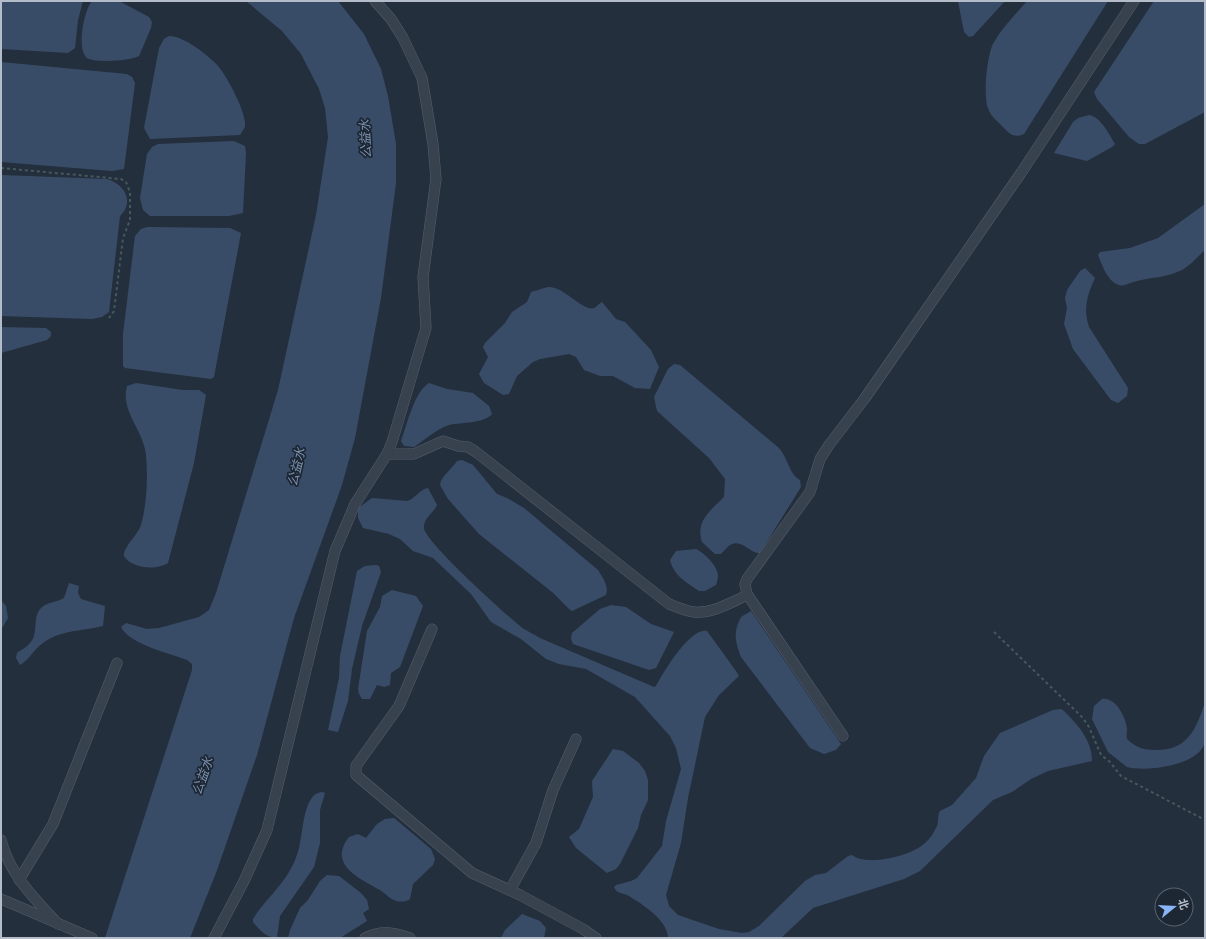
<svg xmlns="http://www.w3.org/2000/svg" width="1206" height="939" viewBox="0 0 1206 939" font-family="'Source Sans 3','Noto Sans SC',sans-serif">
<rect width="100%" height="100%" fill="#242f3e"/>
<g fill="#394c67">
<path d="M1,1H83L78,20L75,48L68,53L1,49Z"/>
<path d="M92,1H119L149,17L152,22L151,28L139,56C131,61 94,63 87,58C76,49 84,10 92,1Z"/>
<path d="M246,1H338L364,34L381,69L388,96L396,144V183L381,298L355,438L342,485L294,618L257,755L216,873L190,938H105L192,670V664L187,660C169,653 129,644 121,627L126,623L147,629L159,628L199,617L209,610L216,593L278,390L316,215L328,137L325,108L319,89L301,54L282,31Z"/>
<path d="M958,1H1005L973,36L969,37L964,32Z"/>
<path d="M1027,1H1108L1024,134C1013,139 1009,133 1001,125C996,120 990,115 988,108C983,96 987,53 994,42C1003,27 1016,14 1027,1Z"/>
<path d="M1154,1H1205V112L1145,144H1139L1129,137L1097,99L1094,92Z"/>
<path d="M169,36C184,36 208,55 218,66C227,76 247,114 245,127L240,135L150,139L144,128L159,48L164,39Z"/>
<path d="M1,62L127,74L132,77L135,83L124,169L112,171L1,162Z"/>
<path d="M1089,115C1101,117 1109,134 1115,144L1112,147L1087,161L1054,153L1073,122L1078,118Z"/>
<path d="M234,141L245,146L246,153L243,213L229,216H150L143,210L140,198L147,154L152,147L158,144Z"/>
<path d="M1,175L107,179C124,184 135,201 120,216L109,312L102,317L92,319L1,316Z"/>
<path d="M1205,204V250C1197,257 1191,265 1182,270C1167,278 1149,277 1133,282C1129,283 1124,287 1119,285C1108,282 1102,265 1098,255L1100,252L1130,248L1158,238Z"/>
<path d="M147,227L230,228L241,233L214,377L211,379L125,368L123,366V334L135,236L141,229Z"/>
<path d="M1085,268L1095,278C1087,295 1083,309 1089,327L1128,388L1127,396L1118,403L1111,400L1073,349L1064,324L1067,308L1065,298L1067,290L1080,271Z"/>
<path d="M548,287C564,286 583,312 594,308C597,307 599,303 602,302L616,319L625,322L651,350L659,367L650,389L635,388L613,376H600L584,370L576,357L569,354L540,359L533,362L517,376L509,394L503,395L484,383L479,374L488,357L483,347L485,343L505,323L512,312L527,302L531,292Z"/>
<path d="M1,327L46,328L51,332V336L47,340L1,353Z"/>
<path d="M674,364L680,365L779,448C788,458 789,474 800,480L801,487L760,553C750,554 742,538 730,545C727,547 724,551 721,554H715L702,542C695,521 711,510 724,497L725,479L709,458L657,411L654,397L668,369Z"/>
<path d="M136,383L183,390H199L206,395L194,463L168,563C156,571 131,568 124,556C123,547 138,535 141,525C147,504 148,476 146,455C144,431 120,411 127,386Z"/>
<path d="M429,383L447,389L473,393L489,406L492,414C483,424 461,422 449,425C435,430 425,440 414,447L404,446L401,441C407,425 414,392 429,383Z"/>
<path d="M462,460L473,465L497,494L507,498L524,508L598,570C603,578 609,586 606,595L572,611C569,610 557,596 552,592L479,534L448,499L440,485C441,476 452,469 457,461Z"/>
<path d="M428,488L437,505C434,513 423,518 424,528C424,541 509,618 524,629C529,632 535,635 540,638L654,687L656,686C663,673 690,627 707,631L736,671L739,676L719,695L705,717L688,798L681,843L666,895L669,906L678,915L719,929L742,933L749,932L759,926L805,881L815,875L826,873L848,856L852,855C867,867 914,856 927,841C931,838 935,830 937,826C939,821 937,816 940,811L952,805L976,778L984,756L1000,733L1053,710L1061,709L1064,711C1078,725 1092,740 1092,761L1048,771L1031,779L1012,792L993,800L920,871L904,879L813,908L781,938H668C668,920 641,903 627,895C622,893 616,893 614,887L616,885L631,881L637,878L662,846L666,821L681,769L676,748L670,736L635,697L586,669L559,664L546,659L521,639L491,622L471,594L433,558L413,551L400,539L389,534L363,528L358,518V508L372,498L407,501C415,499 420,489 428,488Z"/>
<path d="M696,549C704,553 717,565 718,575C718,578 717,582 716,585L705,591H699C686,582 674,576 670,560L676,551Z"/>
<path d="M376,565L379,566L381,572L362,626L352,669L348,701L338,732L328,730L339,678L340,656L357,571L365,566Z"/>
<path d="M69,583L79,586L78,593L81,599L105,606L103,626C83,631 60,630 43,643C34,649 29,660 20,665L16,658L17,653C21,650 27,647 30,643C39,634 32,617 41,608C47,602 58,602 64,598Z"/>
<path d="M392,590L416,596L423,606L400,667L391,673L390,685L384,687L377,685L370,699H362L359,694L358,689L367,631L380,607L382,596Z"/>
<path d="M1,600L6,606L8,618L1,630Z"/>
<path d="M611,605L626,607L651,624L674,632L656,668L649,670L573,644L571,639L572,633L600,609Z"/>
<path d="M751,611L841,744L836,750L824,754L810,748L741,657C735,641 733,633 741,617Z"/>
<path d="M1102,699C1116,697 1126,718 1127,729C1127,733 1126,736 1127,739C1135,747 1143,750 1155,750C1187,751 1196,730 1205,702C1205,712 1206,737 1204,745C1195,766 1146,772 1127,767L1108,752L1092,719L1094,706Z"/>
<path d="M613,749L623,751L639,763L645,771L648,780V800L641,815L638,828L620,864L616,869L607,873L576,848L569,837L579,829L593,797L592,781Z"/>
<path d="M322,792L325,793L320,810V843L314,867L280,916L277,937C267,939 259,929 253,922V919C269,894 291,880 299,848C303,834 303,793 322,792Z"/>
<path d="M394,818L431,849L435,859L433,865L413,884L410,899C406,902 401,902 396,901C390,899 386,894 380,890C361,879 327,865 349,837L358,834L366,838L377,824L385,819Z"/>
<path d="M327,875L339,876L361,893L367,900L369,909L363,913L367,921L340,938H288L290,930L300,908L308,900L320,881Z"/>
<path d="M522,914L540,921L546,928L544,938H501L505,930Z"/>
</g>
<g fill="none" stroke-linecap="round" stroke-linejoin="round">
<defs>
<g id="minor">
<path d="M387,454H414L443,441L458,446L468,447L476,452L669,604C677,607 686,611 694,612C712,614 731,602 748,595"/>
<path d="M432,629L399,706L356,766V775L472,873L520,895L583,929L596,938"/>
<path d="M843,736L747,594L745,584L747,579L810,492L820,459L829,445L865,398L1021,173L1134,1"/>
<path d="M1,840C10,875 34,898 58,924"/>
<path d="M19,880L53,824L117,663"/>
<path d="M510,890L536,843L553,790L576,739"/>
<path d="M1,899L92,938"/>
<path d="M214,938L244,881L267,830L335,551L355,504L387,454L392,442L426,328L423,277L436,179L433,144L422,78L403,38L391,19L375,1"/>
<path d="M365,938C381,930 393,932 410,938"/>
</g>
</defs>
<use href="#minor" stroke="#565f6c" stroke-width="11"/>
<g stroke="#44595c" stroke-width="2" stroke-dasharray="3 3" stroke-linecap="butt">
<path d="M1,168L121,179L126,182L130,192V220L123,238L114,311L109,318"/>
<path d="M994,632L1083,718L1089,727L1101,755L1110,762L1121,776L1205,820"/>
</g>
<use href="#minor" stroke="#38414e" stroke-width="10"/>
</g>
<g text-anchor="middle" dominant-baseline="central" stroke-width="3.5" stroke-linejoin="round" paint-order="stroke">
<g font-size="13" font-style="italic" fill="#7c92b1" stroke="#1d2633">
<text transform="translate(366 139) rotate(-93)">公益水</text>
<text transform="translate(297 467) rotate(-77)">公益水</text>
<text transform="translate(203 776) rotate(-71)">公益水</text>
</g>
</g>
<rect width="1206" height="939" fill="none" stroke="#b4bcc9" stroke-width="4"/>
<g transform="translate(1174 907) rotate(72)"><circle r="19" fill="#1d2633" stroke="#59626f"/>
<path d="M0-3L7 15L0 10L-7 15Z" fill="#8ab4f8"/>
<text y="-6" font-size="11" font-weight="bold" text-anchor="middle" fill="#b4bcc9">北</text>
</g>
</svg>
